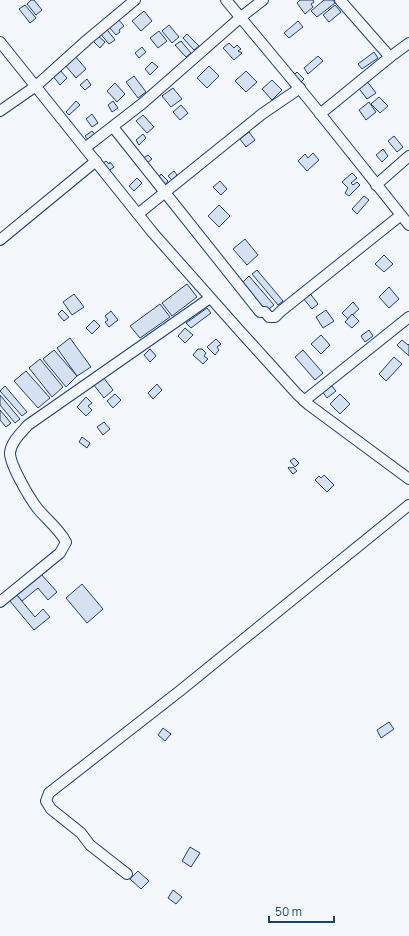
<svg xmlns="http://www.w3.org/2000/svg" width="409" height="936" viewBox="0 0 409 936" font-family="Manrope,sans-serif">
<rect width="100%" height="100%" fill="#f4f7fb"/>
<g fill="#d5e0f0" stroke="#1d3f73">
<path d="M31,0H34L42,10L36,15L27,4Z"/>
<path d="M300,0H313L314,2L311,4L313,7L305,14L297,3Z"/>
<path d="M324,0H333L335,3L317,17L311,11Z"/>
<path d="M25,5L36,18L30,23L19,9Z"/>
<path d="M335,5L341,12L329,22L323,15Z"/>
<path d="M144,11L152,21L141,31L132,21Z"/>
<path d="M118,19L124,26L119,30L120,32L116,35L109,27Z"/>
<path d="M298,21L303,27L289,38L284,33Z"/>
<path d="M169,25L179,37L172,43L162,31Z"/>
<path d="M105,27L115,40L109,44L99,32Z"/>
<path d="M159,31L167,41L158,48L150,38Z"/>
<path d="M187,34L199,46L194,50L183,38Z"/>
<path d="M97,35L105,42L100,48L92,40Z"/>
<path d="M181,41L191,53L186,57L175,45Z"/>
<path d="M229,43L234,48L237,45L241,49L238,51L242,53L234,60L223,48Z"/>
<path d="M142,47L146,52L139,58L135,53Z"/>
<path d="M374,52L378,58L362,69L358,64Z"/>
<path d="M75,56L86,69L76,78L65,65Z"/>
<path d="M318,56L323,61L308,74L304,68Z"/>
<path d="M152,62L158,67L150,75L145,69Z"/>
<path d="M209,66L219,76L207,88L197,78Z"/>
<path d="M59,69L67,78L60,85L52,75Z"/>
<path d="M246,71L257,82L246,92L235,81Z"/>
<path d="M297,72L304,79L299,84L292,77Z"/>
<path d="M134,76L146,92L138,98L126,82Z"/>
<path d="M87,79L91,85L85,90L80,85Z"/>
<path d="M272,80L282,90L272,100L262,89Z"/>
<path d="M366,80L376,93L367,99L357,86Z"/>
<path d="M115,83L125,94L117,102L107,91Z"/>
<path d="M173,88L182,99L171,107L162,96Z"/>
<path d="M379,97L388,106L380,113L371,104Z"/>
<path d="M76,101L80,105L69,115L66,112Z"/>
<path d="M113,101L118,108L112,112L108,105Z"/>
<path d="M369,102L376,112L366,120L359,110Z"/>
<path d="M181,105L188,113L180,120L173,112Z"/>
<path d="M92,114L98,123L92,127L86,119Z"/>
<path d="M143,115L154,127L147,133L136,121Z"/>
<path d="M92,131L96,136L89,141L85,136Z"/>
<path d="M249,132L255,140L246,147L240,139Z"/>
<path d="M143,134L146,138L139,145L136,140Z"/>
<path d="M394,136L403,147L397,152L388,141Z"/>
<path d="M383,149L388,156L382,162L376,155Z"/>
<path d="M313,153L319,160L307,171L298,161L305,154L308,158Z"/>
<path d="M148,155L152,159L146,164L142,159Z"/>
<path d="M106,161L109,164L110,162L114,167L107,172L101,165Z"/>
<path d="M174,171L177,175L172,180L168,176Z"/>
<path d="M352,173L357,178L351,183L353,185L357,182L360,185L349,196L345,193L348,188L342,182Z"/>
<path d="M161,174L168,181L165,185L158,178Z"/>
<path d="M137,178L142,183L134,191L129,186Z"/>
<path d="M220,181L227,189L221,195L213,187Z"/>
<path d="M364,196L369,200L357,214L352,209Z"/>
<path d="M219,205L230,216L219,227L208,216Z"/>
<path d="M245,239L258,255L247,265L233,249Z"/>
<path d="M384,255L393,264L384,272L375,264Z"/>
<path d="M257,270L283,301L278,305L252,274Z"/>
<path d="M249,276L274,305L265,312L241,284Z"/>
<path d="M187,284L197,297L172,316L162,303Z"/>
<path d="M389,287L399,299L389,308L379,297Z"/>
<path d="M309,292L318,304L312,309L302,297Z"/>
<path d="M74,294L84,307L72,315L63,302Z"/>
<path d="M353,302L359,309L348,319L342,313Z"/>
<path d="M160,304L170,317L140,338L130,326Z"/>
<path d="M207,308L211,313L191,328L186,323Z"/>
<path d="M62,310L69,317L64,321L58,314Z"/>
<path d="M326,310L334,321L323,328L316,317Z"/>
<path d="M111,311L118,320L109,327L105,322L108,320L105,316Z"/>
<path d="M352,314L359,321L352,328L345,322Z"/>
<path d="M94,320L100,326L92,334L86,328Z"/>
<path d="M185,328L193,335L185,343L178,336Z"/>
<path d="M369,330L373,336L365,342L361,336Z"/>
<path d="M321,335L330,345L321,354L311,344Z"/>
<path d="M70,338L91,367L77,376L57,348Z"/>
<path d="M216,339L221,344L217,347L219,350L215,355L207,347Z"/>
<path d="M402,340L408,345L409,344V356L397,345Z"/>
<path d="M150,349L156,356L150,362L144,355Z"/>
<path d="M198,349H202L206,353L204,356L208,359L203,364L193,355Z"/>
<path d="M54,350L77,376L66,387L43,359Z"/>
<path d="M303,350L323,373L315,380L295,357Z"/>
<path d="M394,357L402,364L386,381L379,374Z"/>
<path d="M40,359L63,387L52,397L29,368Z"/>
<path d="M26,371L50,398L38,408L14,381Z"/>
<path d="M103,377L113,390L104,398L93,384Z"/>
<path d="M157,384L162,390L153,399L148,393Z"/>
<path d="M331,385L336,391L327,398L322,391Z"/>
<path d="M5,386L27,412L22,416L0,391Z"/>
<path d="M115,394L121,400L113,408L107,401Z"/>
<path d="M340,394L350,404L340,414L330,404Z"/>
<path d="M0,395L20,419L15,423L0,405Z"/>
<path d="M86,397L92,403L88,406L92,410L86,416L77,407Z"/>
<path d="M0,410L11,423L6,427L0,420Z"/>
<path d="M104,422L110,429L103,435L97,427Z"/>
<path d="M82,437L90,443L87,448L79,442Z"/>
<path d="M294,458L299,463L295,467L290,461Z"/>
<path d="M289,467L291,468L293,467L297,471L293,474L288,468Z"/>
<path d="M324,475L334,485L327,492L315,480L319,476L321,478Z"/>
<path d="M41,574L57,592L48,600L38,588L22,601L16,594Z"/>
<path d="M82,584L103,609L87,623L66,598Z"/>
<path d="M16,594L35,617L43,609L50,617L34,630L9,600Z"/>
<path d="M389,722L394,729L381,738L377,730Z"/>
<path d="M163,728L171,734L165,741L158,735Z"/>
<path d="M190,847L200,853L191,867L182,861Z"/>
<path d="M138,871L149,881L141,889L130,879Z"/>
<path d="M173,890L182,897L176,904L168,898Z"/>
</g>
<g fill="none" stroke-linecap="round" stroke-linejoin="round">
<defs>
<g id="minor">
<path d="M226,0L310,101L409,225"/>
<path d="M340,0L390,57L409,43"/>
<path d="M0,42L153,233L239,330L297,394L309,405L409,479"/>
<path d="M0,111L36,86L87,40L135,0"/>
<path d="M320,114L390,57"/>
<path d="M113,127L260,312H265L269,317H275L281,311L401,215"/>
<path d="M85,148L143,103L241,17L263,0"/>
<path d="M376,185L409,156"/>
<path d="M138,214L262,114L300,88"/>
<path d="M0,240L96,161"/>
<path d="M304,401L409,317"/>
<path d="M0,602L60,553L66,542C59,529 47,520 38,509C30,499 10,465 10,453C11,442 21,433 28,425L210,298"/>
<path d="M127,874L90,845L81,833L51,809L46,801L49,793L181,690L409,505"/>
</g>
</defs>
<use href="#minor" stroke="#1d3f73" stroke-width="12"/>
<use href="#minor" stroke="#f4f7fb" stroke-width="10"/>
</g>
<path d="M269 916v6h65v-6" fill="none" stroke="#1d3f73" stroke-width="2"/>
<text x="275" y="916" font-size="12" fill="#1d3f73" stroke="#f4f7fb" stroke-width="3" paint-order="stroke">50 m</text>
</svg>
